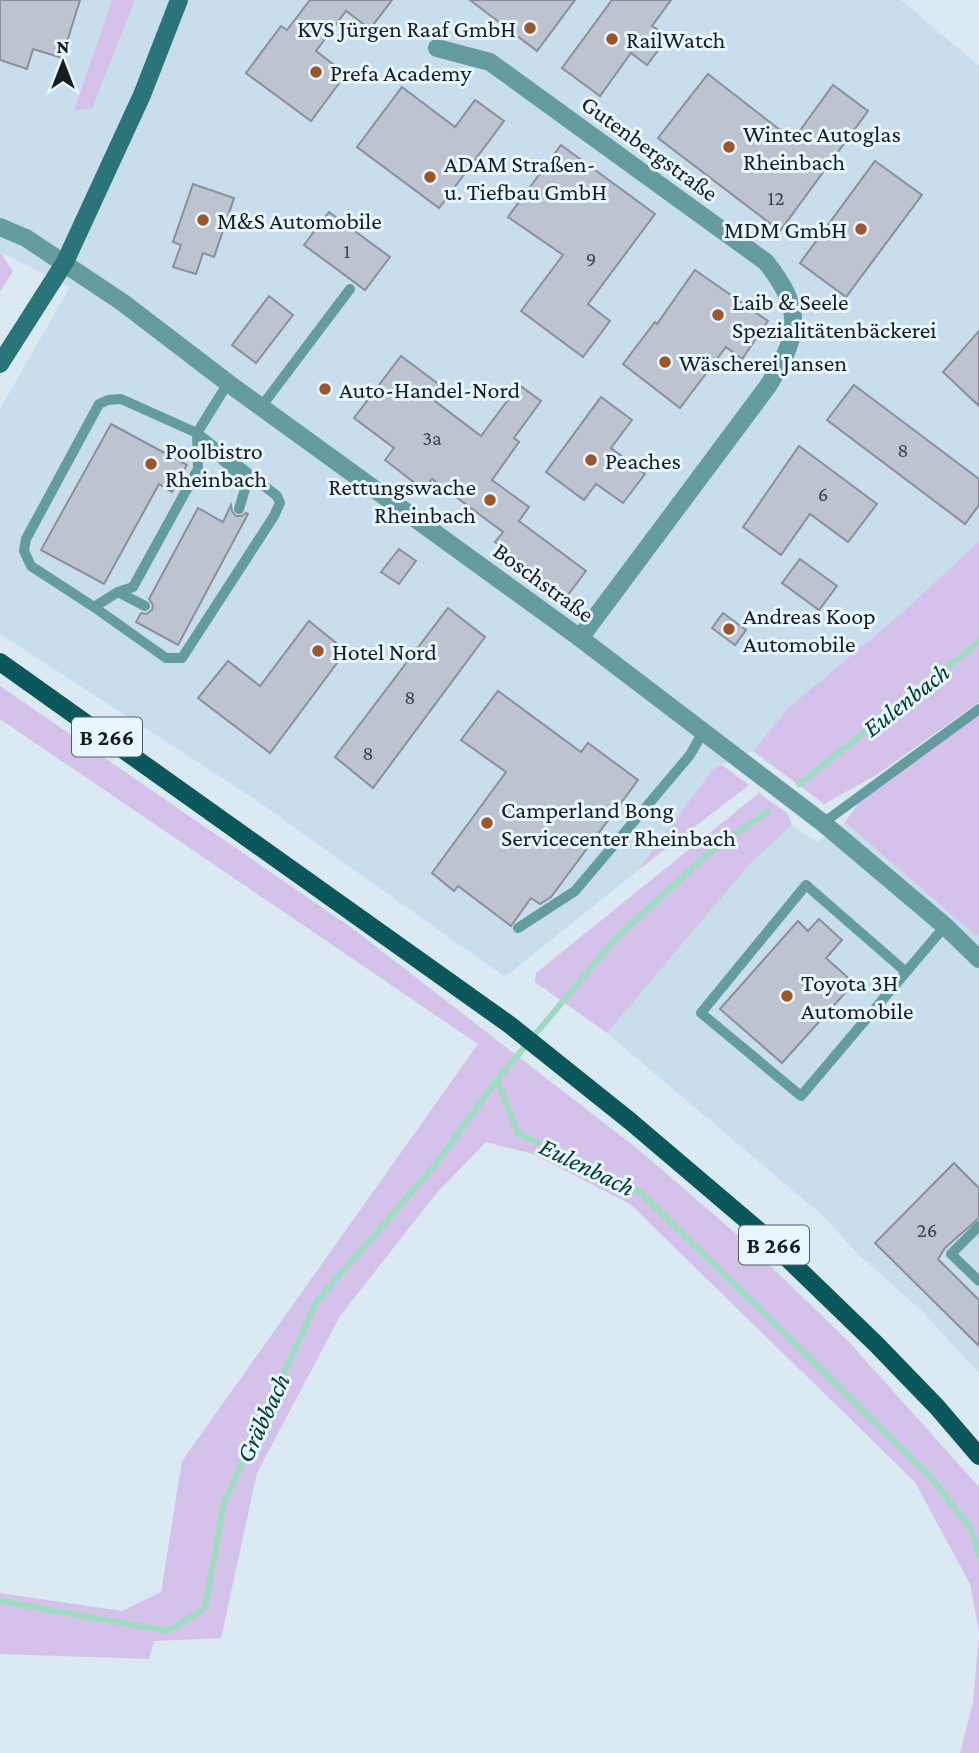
<svg xmlns="http://www.w3.org/2000/svg" width="979" height="1753" viewBox="0 0 979 1753" font-family="'Crimson Pro',serif">
<rect width="100%" height="100%" fill="#dbe9f2"/>
<g fill="#c9deec">
<path d="M0,0H112L74,110L92,109L135,0H901L979,66V541L903,612L788,708L753,751L713,769L637,871L505,977L250,796L0,634V409L70,287L0,252Z"/>
<path d="M845,822L976,935L979,933V1373L921,1310L859,1255L822,1215L607,1033L750,864L792,825L817,842Z"/>
</g>
<g fill="#d5c2eb">
<path d="M112,0H135L92,109L74,110Z"/>
<path d="M0,252L13,271L0,292Z"/>
<path d="M979,541V702L878,774L824,804L753,751L788,708L903,612Z"/>
<path d="M0,686L352,928L639,1150L748,1244L849,1342L979,1487V1632L970,1584L915,1482L630,1204L533,1154L486,1142L435,1195L340,1316L257,1473L221,1638L154,1641L149,1659L0,1654V1593L122,1611L161,1592L182,1461L478,1044L0,719Z"/>
<path d="M979,714V933L976,936L845,822L863,797Z"/>
<path d="M722,765L749,785L637,871L713,769Z"/>
<path d="M759,793L787,813L792,825L750,864L607,1033L535,982L536,973Z"/>
<path d="M979,1635V1753H960L973,1703Z"/>
</g>
<g fill="none" stroke-linecap="round" stroke-linejoin="round">
<g stroke="#9edbc2" stroke-width="6">
<path d="M799,784L979,642"/>
<path d="M497,1080L518,1133L641,1193L930,1476L971,1529L979,1555"/>
<path d="M0,1601L168,1631L205,1608L224,1503L317,1301L435,1165L497,1080L616,938L711,851L768,811"/>
</g>
</g>
<g fill="#bec3d0" stroke="#8b8f9c" stroke-width="2">
<path d="M0,0H80L62,58L33,49L27,69L0,60Z"/>
<path d="M310,0H392L370,29L346,11L316,51L346,74L311,121L246,73L281,26L287,30Z"/>
<path d="M470,0H575L537,51Z"/>
<path d="M612,0H671L652,26L668,37L647,65L631,53L600,96L562,68Z"/>
<path d="M708,74L793,140L833,85L868,111L780,231L658,138Z"/>
<path d="M402,87L455,127L475,100L504,121L439,208L357,147Z"/>
<path d="M561,145L655,214L588,304L610,321L583,357L521,311L563,255L508,217Z"/>
<path d="M875,161L922,195L846,297L800,263Z"/>
<path d="M193,184L234,198L214,257L203,253L196,274L173,267L181,245L173,242Z"/>
<path d="M329,212L390,257L365,290L304,245Z"/>
<path d="M695,270L768,321L742,359L726,347L680,408L623,364L655,322L657,324Z"/>
<path d="M269,296L293,315L256,363L232,345Z"/>
<path d="M979,331V406L943,372Z"/>
<path d="M401,356L441,386L431,398L481,436L519,385L541,401L514,438L519,442L492,480L529,507L519,521L586,571L567,596L495,542L503,532L432,479L424,490L385,460L394,448L354,418Z"/>
<path d="M854,385L979,479V505L965,524L827,420Z"/>
<path d="M601,397L632,420L611,448L645,474L623,503L596,484L584,500L546,472Z"/>
<path d="M111,424L187,465L172,492L159,484L104,584L41,550Z"/>
<path d="M799,446L877,504L848,542L810,514L781,555L743,527Z"/>
<path d="M231,505L232,511L236,516H241L246,513L248,514L178,645L136,622L141,613L146,614L152,610L153,605L149,599L198,508L223,522Z"/>
<path d="M399,549L416,561L399,584L381,572Z"/>
<path d="M800,559L837,586L819,610L782,583Z"/>
<path d="M448,608L485,637L373,788L335,757Z"/>
<path d="M723,613L746,630L735,645L712,628Z"/>
<path d="M309,621L346,651L270,753L198,698L228,661L260,686Z"/>
<path d="M498,691L581,752L588,743L638,780L551,897L540,904L531,898L511,926L458,886L454,891L432,873L506,772L461,740Z"/>
<path d="M819,919L842,940L826,958L854,983L782,1063L720,1009L798,921L808,931Z"/>
<path d="M954,1163L979,1188V1218L945,1248L938,1259L979,1300V1346L875,1243Z"/>
</g>
<g fill="none" stroke-linecap="round" stroke-linejoin="round">
<g stroke="#649ca0" stroke-width="10">
<path d="M261,407L350,289"/>
<path d="M213,451L238,475L245,489L239,509"/>
<path d="M118,592L145,606"/>
<path d="M94,607L166,658H182L274,516L280,503L277,496L197,433L121,399L108,400L99,404L26,539L24,551L31,566L94,607L118,592L133,587L198,469L197,433L228,383"/>
<path d="M823,823L979,709"/>
<path d="M518,928L575,891L690,755L703,732"/>
<path d="M906,972L806,885L701,1013L801,1096L945,926"/>
<path d="M979,1226L951,1254L979,1281"/>
</g>
<g stroke="#649ca0" stroke-width="18">
<path d="M437,48L490,62L766,262C805,312 799,335 768,386L580,638"/>
<path d="M0,227L26,238L122,302L228,383L580,638L823,823L945,926L979,959"/>
</g>
<path stroke="#2b757a" stroke-width="18" d="M0,364L65,262L142,95L179,0"/>
<path stroke="#0b575c" stroke-width="18" d="M0,662L510,1025L630,1121L757,1229L876,1344L937,1407L979,1456"/>
</g>
<g fill="#9b572a" stroke="#e8f6ff" stroke-width="2.5">
<circle cx="530" cy="28" r="7"/>
<circle cx="612" cy="39" r="7"/>
<circle cx="316" cy="72" r="7"/>
<circle cx="729" cy="147" r="7"/>
<circle cx="430" cy="177" r="7"/>
<circle cx="203" cy="220" r="7"/>
<circle cx="861" cy="229" r="7"/>
<circle cx="718" cy="315" r="7"/>
<circle cx="665" cy="362" r="7"/>
<circle cx="325" cy="389" r="7"/>
<circle cx="591" cy="460" r="7"/>
<circle cx="151" cy="464" r="7"/>
<circle cx="490" cy="500" r="7"/>
<circle cx="729" cy="629" r="7"/>
<circle cx="318" cy="651" r="7"/>
<circle cx="487" cy="823" r="7"/>
<circle cx="787" cy="996" r="7"/>
</g>
<g text-anchor="middle" dominant-baseline="central" stroke-width="6" stroke-linejoin="round" paint-order="stroke">
<g font-size="21" fill="#42464c">
<text x="776" y="198">12</text>
<text x="347" y="251">1</text>
<text x="591" y="259">9</text>
<text x="432" y="438">3a</text>
<text x="903" y="450">8</text>
<text x="823" y="494">6</text>
<text x="410" y="697">8</text>
<text x="368" y="753">8</text>
<text x="927" y="1230">26</text>
</g>
<g fill="#e8f6ff" stroke="#565e63" stroke-width="2">
<rect x="72" y="717.5" width="70" height="39" rx="5"/>
<rect x="739" y="1225.5" width="70" height="39" rx="5"/>
</g>
<g font-size="23" font-weight="bold" fill="#181d20">
<text x="107" y="737">B 266</text>
<text x="774" y="1245">B 266</text>
</g>
<g font-size="24" fill="#181d20" stroke="#e8f6ff" text-anchor="start">
<text x="516" y="28" text-anchor="end">KVS Jürgen Raaf GmbH</text>
<text x="626" y="39">RailWatch</text>
<text x="330" y="72">Prefa Academy</text>
<text x="743" y="133">Wintec Autoglas<tspan x="743" dy="28">Rheinbach</tspan></text>
<text x="444" y="163">ADAM Straßen-<tspan x="444" dy="28">u. Tiefbau GmbH</tspan></text>
<text x="217" y="220">M&amp;S Automobile</text>
<text x="847" y="229" text-anchor="end">MDM GmbH</text>
<text x="732" y="301">Laib &amp; Seele<tspan x="732" dy="28">Spezialitätenbäckerei</tspan></text>
<text x="679" y="362">Wäscherei Jansen</text>
<text x="339" y="389">Auto-Handel-Nord</text>
<text x="165" y="450">Poolbistro<tspan x="165" dy="28">Rheinbach</tspan></text>
<text x="605" y="460">Peaches</text>
<text x="476" y="486" text-anchor="end">Rettungswache<tspan x="476" dy="28">Rheinbach</tspan></text>
<text x="743" y="615">Andreas Koop<tspan x="743" dy="28">Automobile</tspan></text>
<text x="332" y="651">Hotel Nord</text>
<text x="501" y="809">Camperland Bong<tspan x="501" dy="28">Servicecenter Rheinbach</tspan></text>
<text x="801" y="982">Toyota 3H<tspan x="801" dy="28">Automobile</tspan></text>
</g>
<g font-size="24" fill="#181d20" stroke="#e8f6ff">
<text transform="translate(650 148) rotate(36)">Gutenbergstraße</text>
<text transform="translate(544 582) rotate(36)">Boschstraße</text>
</g>
<g font-size="26" font-style="italic" fill="#033a2a" stroke="#e8f6ff">
<text transform="translate(906 700) rotate(-38)">Eulenbach</text>
<text transform="translate(587 1167) rotate(26)">Eulenbach</text>
<text transform="translate(263 1418) rotate(-65)">Gräbbach</text>
</g>
</g>
<g transform="translate(63 63)" stroke="#e8f6ff" stroke-width="5" paint-order="stroke">
<path d="M0-5L12 26L0 18L-12 26Z" fill="#181d20"/>
<text y="-10" font-size="19" font-weight="bold" text-anchor="middle" fill="#181d20">N</text>
</g>
</svg>
